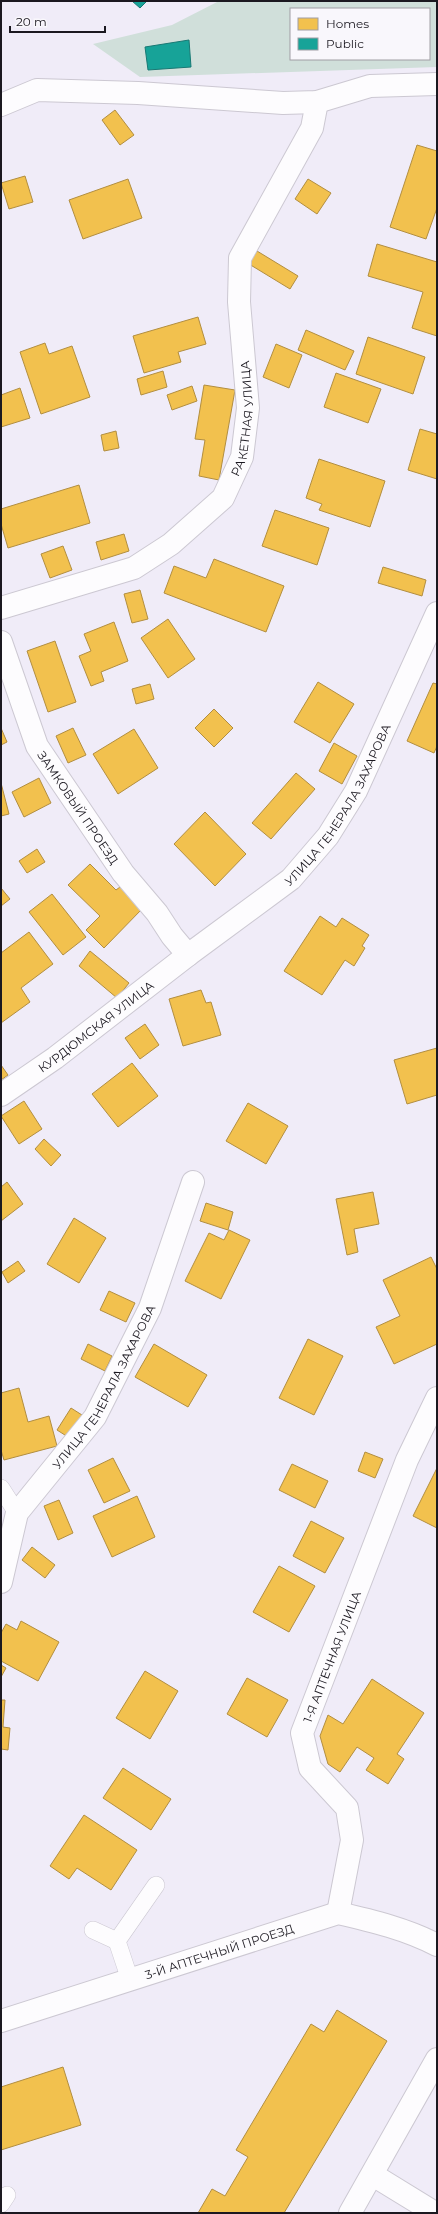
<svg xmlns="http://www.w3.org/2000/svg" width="438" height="2214" viewBox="0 0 438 2214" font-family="Montserrat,sans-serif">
<rect width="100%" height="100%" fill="#f0ecf8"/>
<path fill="#d0dfda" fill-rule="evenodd" d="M219,1H437V67L140,77L93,44L172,25ZM291,9H429V59H291Z"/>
<g fill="#f2c14e" stroke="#b28e40">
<path d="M115,110L134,135L120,145L102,120Z"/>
<path d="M417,145L437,151V208L426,239L390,227Z"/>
<path d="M25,176L33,202L9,209L1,183Z"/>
<path d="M128,179L142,218L83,239L69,200Z"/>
<path d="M308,179L331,193L317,214L295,199Z"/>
<path d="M377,244L437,262V336L412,328L423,292L368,276Z"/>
<path d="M257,251L298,276L290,289L249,264Z"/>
<path d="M198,317L206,344L178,352L181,362L144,373L133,336Z"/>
<path d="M306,330L354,351L345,370L298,350Z"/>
<path d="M368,337L425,357L413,394L356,374Z"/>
<path d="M45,343L49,354L72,346L90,397L41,414L20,352Z"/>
<path d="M276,344L302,355L289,388L263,377Z"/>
<path d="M163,371L167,387L141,395L137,379Z"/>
<path d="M336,373L381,389L368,423L324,407Z"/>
<path d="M204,385L235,390L219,480L199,476L205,440L195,439Z"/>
<path d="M192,386L197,401L172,410L167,395Z"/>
<path d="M20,388L30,418L1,427V395Z"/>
<path d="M420,429L437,434V479L408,470Z"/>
<path d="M116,431L119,448L104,451L101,435Z"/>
<path d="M319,459L385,481L370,527L319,510L322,504L306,498Z"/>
<path d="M79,485L90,523L8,548L1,524V509Z"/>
<path d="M275,510L329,528L317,565L262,546Z"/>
<path d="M124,534L129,551L101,560L96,542Z"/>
<path d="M63,546L72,570L50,578L41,554Z"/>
<path d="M214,559L284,586L266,632L164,593L174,566L206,578Z"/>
<path d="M383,567L426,580L422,596L378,583Z"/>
<path d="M140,590L148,619L132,623L124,594Z"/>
<path d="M168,619L195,659L168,678L141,638Z"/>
<path d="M114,622L128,661L101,672L104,681L91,686L79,656L91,651L84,634Z"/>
<path d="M55,641L76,702L48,712L27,651Z"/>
<path d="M318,682L354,704L330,743L294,722Z"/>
<path d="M433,683L437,684V746L434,753L407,741Z"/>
<path d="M150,684L154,699L136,704L132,689Z"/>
<path d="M214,709L233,728L214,747L195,728Z"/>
<path d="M1,728L7,742L1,745Z"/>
<path d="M73,728L86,755L68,763L56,736Z"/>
<path d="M134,729L158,768L118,794L93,754Z"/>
<path d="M334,743L357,756L342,784L319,771Z"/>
<path d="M296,773L315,789L271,839L252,823Z"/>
<path d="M39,778L51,803L24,817L12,792Z"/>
<path d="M1,783L9,814L1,816Z"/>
<path d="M205,812L246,854L215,886L174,844Z"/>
<path d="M37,849L45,862L27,873L19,861Z"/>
<path d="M90,864L116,890L120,887L142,909L104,948L86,930L100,916L68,885Z"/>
<path d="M1,888L10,899L1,906Z"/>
<path d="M52,894L86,937L63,955L29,912Z"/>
<path d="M320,916L336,927L342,918L369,935L362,946L365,948L354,966L345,960L322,995L284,971Z"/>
<path d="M29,932L53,964L21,988L30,1002L1,1023V953Z"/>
<path d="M90,951L129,983L117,998L79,966Z"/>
<path d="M201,990L206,1003L211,1002L221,1035L183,1046L169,999Z"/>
<path d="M145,1024L159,1045L140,1059L125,1038Z"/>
<path d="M437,1048V1095L407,1104L394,1060Z"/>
<path d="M132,1063L158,1096L118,1127L92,1094Z"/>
<path d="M1,1065L8,1075L1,1080Z"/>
<path d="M24,1101L42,1129L19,1144L1,1116Z"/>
<path d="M248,1103L288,1126L266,1164L226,1141Z"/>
<path d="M44,1139L61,1155L51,1166L35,1149Z"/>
<path d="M7,1182L23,1204L1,1221V1187Z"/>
<path d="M373,1192L379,1224L354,1229L358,1252L347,1255L336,1199Z"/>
<path d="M206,1203L233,1212L228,1230L200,1221Z"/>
<path d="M74,1218L106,1238L79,1283L47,1264Z"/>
<path d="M229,1230L250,1240L221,1299L185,1281L209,1233L224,1240Z"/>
<path d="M431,1257L437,1269V1344L394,1364L376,1327L400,1316L383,1280Z"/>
<path d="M18,1261L25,1271L8,1283L2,1272Z"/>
<path d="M109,1291L135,1303L126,1322L100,1310Z"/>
<path d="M308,1339L343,1356L314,1415L279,1398Z"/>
<path d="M88,1344L112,1356L105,1371L81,1359Z"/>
<path d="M154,1344L207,1375L188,1407L135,1377Z"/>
<path d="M19,1388L28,1422L49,1416L57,1446L4,1460L1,1450V1393Z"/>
<path d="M71,1408L82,1415L68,1437L57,1430Z"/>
<path d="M365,1452L383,1459L375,1478L358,1471Z"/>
<path d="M113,1458L130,1491L104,1503L88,1470Z"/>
<path d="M292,1464L328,1481L315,1508L279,1490Z"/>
<path d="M437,1468V1528L413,1516Z"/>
<path d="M137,1496L155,1537L112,1557L93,1516Z"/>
<path d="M59,1500L73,1533L58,1540L44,1506Z"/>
<path d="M311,1521L344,1538L325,1573L293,1556Z"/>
<path d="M32,1547L55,1565L45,1578L22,1560Z"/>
<path d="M279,1566L315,1586L289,1632L253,1612Z"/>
<path d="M21,1621L59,1642L38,1681L1,1661V1633L6,1624L17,1630Z"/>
<path d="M1,1665L6,1668L1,1677Z"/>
<path d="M145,1671L178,1691L150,1739L116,1718Z"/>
<path d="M247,1678L288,1700L267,1737L227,1714Z"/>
<path d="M372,1679L424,1713L397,1754L404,1759L388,1784L366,1770L374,1758L357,1747L340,1772L328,1764L320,1736L328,1715L343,1724Z"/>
<path d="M1,1700H5L3,1727L10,1728L8,1750L1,1749Z"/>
<path d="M123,1768L171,1799L151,1830L103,1798Z"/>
<path d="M84,1815L137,1850L111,1890L77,1868L69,1879L50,1866Z"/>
<path d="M337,2010L387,2041L284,2213H198L212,2189L225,2196L248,2157L236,2150L311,2024L324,2032Z"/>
<path d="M63,2067L81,2125L1,2150V2087Z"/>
</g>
<g fill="#17a398" stroke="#187974">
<path d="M132,1H147L140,8Z"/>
<path d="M189,40L191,67L148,70L145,47Z"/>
</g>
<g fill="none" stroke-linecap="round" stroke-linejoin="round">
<defs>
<g id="lane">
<path d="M1,1488L17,1513"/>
<path d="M93,1930L117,1941"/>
<path d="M130,1980L117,1941L156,1885"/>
<path d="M1,2204L7,2195"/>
</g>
<g id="street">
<path d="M1,105L37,90L138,93L283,103L317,102L370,86L437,84"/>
<path id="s1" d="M1,608L134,568L171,544L223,498L242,457L248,408L239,302L240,258L312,128L317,102"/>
<path id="s2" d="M1,642L37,746L123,873L157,913L172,936L188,955"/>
<path id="s3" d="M1,1095L55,1058L188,955L291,879L328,836L356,791L437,613"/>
<path id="s4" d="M1,1582L17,1513L95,1417L150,1308L193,1182"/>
<path id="s5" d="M338,1913L352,1840L347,1808L310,1768L302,1733L407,1460L437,1398"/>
<path id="s6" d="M1,2021L338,1913C373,1921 406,1929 437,1945"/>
<path d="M373,2175L435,2213"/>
<path d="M350,2213L437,2059"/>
</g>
</defs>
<use href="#lane" stroke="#ccc8d2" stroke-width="18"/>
<use href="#street" stroke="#ccc8d2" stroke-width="24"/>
<use href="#lane" stroke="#fdfcfe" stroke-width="17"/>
<use href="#street" stroke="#fdfcfe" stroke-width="22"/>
</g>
<g text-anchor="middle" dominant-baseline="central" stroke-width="4" stroke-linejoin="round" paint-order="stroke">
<g font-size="12" fill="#1b1820" stroke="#f9f7fc">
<text stroke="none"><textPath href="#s1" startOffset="336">РАКЕТНАЯ УЛИЦА</textPath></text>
<text stroke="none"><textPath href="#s3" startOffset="450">УЛИЦА ГЕНЕРАЛА ЗАХАРОВА</textPath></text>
<text stroke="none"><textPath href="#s2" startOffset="184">ЗАМКОВЫЙ ПРОЕЗД</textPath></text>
<text stroke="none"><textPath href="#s3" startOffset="117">КУРДЮМСКАЯ УЛИЦА</textPath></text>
<text stroke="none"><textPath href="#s4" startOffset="225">УЛИЦА ГЕНЕРАЛА ЗАХАРОВА</textPath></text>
<text stroke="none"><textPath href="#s5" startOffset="279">1-Я АПТЕЧНАЯ УЛИЦА</textPath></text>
<text stroke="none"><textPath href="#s6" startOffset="229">3-Й АПТЕЧНЫЙ ПРОЕЗД</textPath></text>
</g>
</g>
<rect width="438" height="2214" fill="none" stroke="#1b1820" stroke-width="4"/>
<rect x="290" y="8" width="140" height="52" fill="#f9f7fc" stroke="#a09ea4"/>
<rect x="298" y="18" width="20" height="12" fill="#f2c14e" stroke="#a09ea4"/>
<text x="326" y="28" font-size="12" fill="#1b1820">Homes</text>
<rect x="298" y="38" width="20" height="12" fill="#17a398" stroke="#a09ea4"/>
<text x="326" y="48" font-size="12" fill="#1b1820">Public</text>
<path d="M10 26v6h95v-6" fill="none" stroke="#1b1820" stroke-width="2"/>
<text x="16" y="26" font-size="12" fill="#1b1820" stroke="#f9f7fc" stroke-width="3" paint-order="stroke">20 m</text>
</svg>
